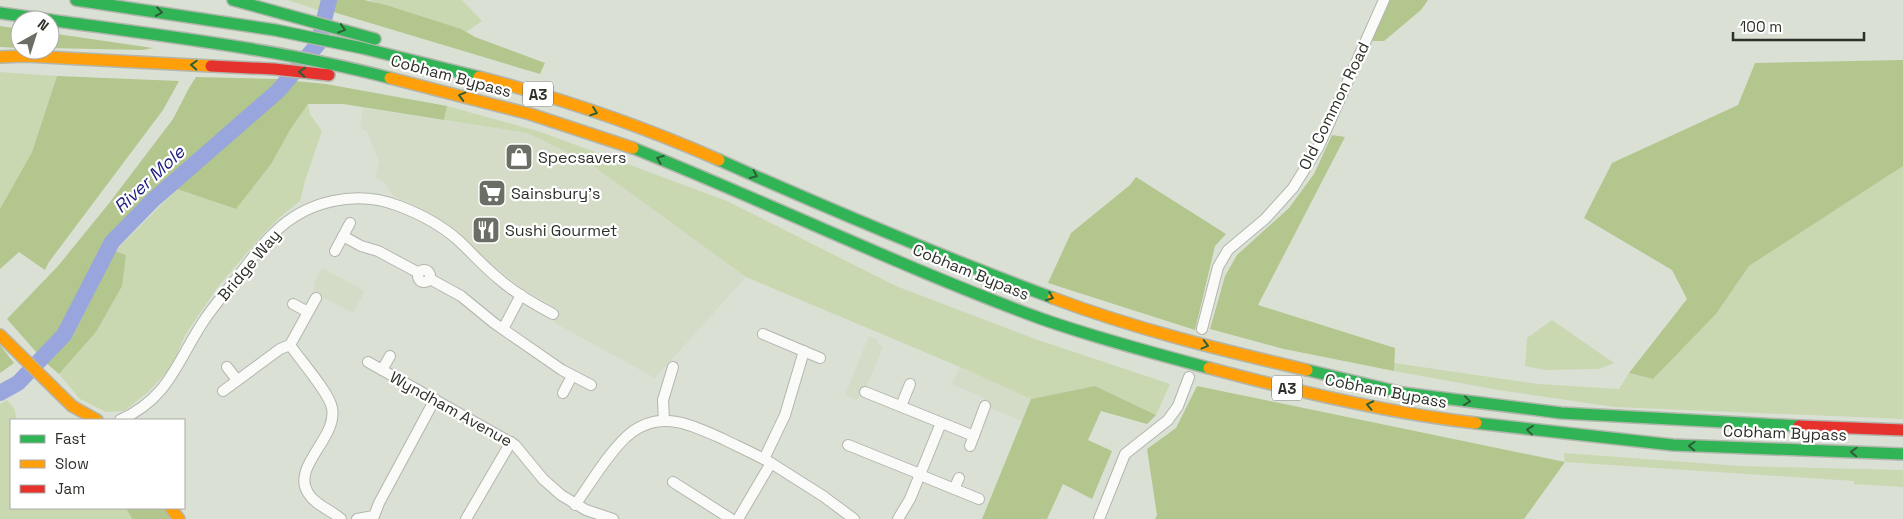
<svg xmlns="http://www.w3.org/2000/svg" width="1903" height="519" viewBox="0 0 1903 519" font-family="'Space Grotesk',sans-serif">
<rect width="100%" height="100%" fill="#dbe0d5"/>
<g fill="#d4dcc8">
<path d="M363,108L527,133L589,163L746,277L655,378L553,322L559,310L523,289L486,260L454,229L416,206L393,196L386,184L375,178L379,161L367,132L360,128Z"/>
<path d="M322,268L365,291L353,313L313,292L316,285L313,284Z"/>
<path d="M869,336L878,340L877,344L883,346L863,395L859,396L857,400L845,395Z"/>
<path d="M960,367L1031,399L1022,421L982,405L984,398L951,384Z"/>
</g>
<g fill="#c9d8b1">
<path d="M287,0H324L321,11Z"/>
<path d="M368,0H462L482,21L466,32Z"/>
<path d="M0,72L57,76L32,152L0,209Z"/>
<path d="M308,104L310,114L322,131L305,181L300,201L280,217L263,234L217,288L185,335L172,367L147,393L124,411L106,412L80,399L59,374L96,332L126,255L115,251L177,189L236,209Z"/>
<path d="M447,106L541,132L727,201L896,286L1038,340L1170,384L1156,415L1095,386L1031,399L960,367L746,277L589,163L527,133L444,120Z"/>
<path d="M1903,166V419L1614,407L1498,390L1394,371V363L1538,384L1619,389L1629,373L1653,379L1716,314L1749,266Z"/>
<path d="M1552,320L1614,363L1599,369L1546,370L1525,366L1527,338Z"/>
<path d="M7,400L14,408L17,420H11V508H126L132,519H0V404Z"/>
<path d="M1564,453L1741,466L1903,470V487L1854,484V481L1565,462Z"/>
</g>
<g fill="#b3c68d">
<path d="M334,0H364L386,5L461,29L475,37L545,63L540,74L330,11Z"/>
<path d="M1390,0H1428L1421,10L1384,41H1372Z"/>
<path d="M0,26L20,29V48L0,47Z"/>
<path d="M50,33L153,48L143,50L50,48Z"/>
<path d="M1903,60V166L1749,266L1716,314L1653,379L1629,373L1687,299L1672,270L1584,218L1612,163L1738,105L1755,63Z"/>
<path d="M57,76L179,81L163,110L49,262L45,270L19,252L0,269V209L32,152Z"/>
<path d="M196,77L280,79L273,88L135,209L104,243L59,331L37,353L7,319L58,266L110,202L173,119L189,88Z"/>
<path d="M295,81L326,84L447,106L444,120L343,104H308L290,130L271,164L236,209L177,189L275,101Z"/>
<path d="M1332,135L1345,137L1258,305L1395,348L1394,371L1284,349L1210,329L1225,276L1237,255L1289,208L1314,174Z"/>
<path d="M1136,177L1226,234L1215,246L1195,330L1048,283L1071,233L1130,185Z"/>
<path d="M115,251L126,255L122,286L96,332L59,374L45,362L73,335Z"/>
<path d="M0,345L14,363L0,373Z"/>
<path d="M1095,386L1156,415L1147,424L1101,411L1088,440L1112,451L1092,499L1063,484L1047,519H982L1031,399Z"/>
<path d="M1197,386L1565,462L1524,519H1155L1157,515L1147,449L1176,428Z"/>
<path d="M126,508H163L171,519H132Z"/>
</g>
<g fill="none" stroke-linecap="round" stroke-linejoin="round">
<path stroke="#98a6dd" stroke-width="16" d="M0,393L18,383L64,335L112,242L153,200L278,91L318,44L329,0"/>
<defs>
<g id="street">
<path d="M343,236L361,246L378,251L419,273"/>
<path d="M335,251L350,223"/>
<circle cx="424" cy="276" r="6"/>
<path d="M430,279L461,296L494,323L562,370L591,385"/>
<path d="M293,304L308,312"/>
<path d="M503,329L521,295"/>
<path d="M1202,329L1218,267L1228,250L1265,219L1293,188L1319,146L1384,0"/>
<path d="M763,334L820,358"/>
<path d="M290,345C300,360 329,392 332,408C338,438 291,466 308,493C315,505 331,510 341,519"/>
<path d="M368,362L515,445L543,479L561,495L586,510L613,519"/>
<path d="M227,367L237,380"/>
<path d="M382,370L390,356"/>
<path d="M223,391L280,349L290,345L316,298"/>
<path d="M865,392L974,436"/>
<path d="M563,393L572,376"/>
<path d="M901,406L910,384"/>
<path d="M120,420C169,398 176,363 203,322C214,305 228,290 240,274C251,260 261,245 274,233C306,201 356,189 399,206C420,214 441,225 458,240C472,253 484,267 499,279C515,293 534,304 553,314"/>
<path d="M664,421L663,400L673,367"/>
<path d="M848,445L920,474"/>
<path d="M970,446L985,406"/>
<path d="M764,459L785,415L804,351"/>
<path d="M771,463L823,496L854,519"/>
<path d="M920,475L979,499"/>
<path d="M673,482L731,519"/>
<path d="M954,489L959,478"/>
<path d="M575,505C591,483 606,456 626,437C658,408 689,424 723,439C739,447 755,454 771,463L738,519"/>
<path d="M357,519L374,516L379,503L435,399"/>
<path d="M466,519L511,442"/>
<path d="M898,519L910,499L941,423"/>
<path d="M1099,519L1125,454L1168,420L1178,406L1189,377"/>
</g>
<g id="fast">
<path d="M76,0L275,30L362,48L479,77"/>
<path d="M233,0L375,39"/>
<path d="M0,13L50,20"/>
<path d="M50,20C164,36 279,49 390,78"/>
<path d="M633,148C770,203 903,268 1042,319C1096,338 1153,353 1209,368"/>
<path d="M719,160C829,209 940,256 1053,298"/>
<path d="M1307,370L1403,393L1561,413L1799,426"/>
<path d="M1476,423L1673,445L1903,454"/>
</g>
<g id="slow">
<path d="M0,57L26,56L211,66"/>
<path d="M479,77C560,98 642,126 719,160"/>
<path d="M390,78L530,114L633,148"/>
<path d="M1053,298C1135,329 1221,350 1307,370"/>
<path d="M0,335L72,406L97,420"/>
<path d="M1209,368C1295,391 1387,413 1476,423"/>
<path d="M171,508L179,519"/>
</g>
<g id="jam">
<path d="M211,66L274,69L329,75"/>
<path d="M1799,426L1903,430"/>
</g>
</defs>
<use href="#street" stroke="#b2b6ad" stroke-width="12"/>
<use href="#fast" stroke="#b2b6ad" stroke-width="14"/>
<use href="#slow" stroke="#b2b6ad" stroke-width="14"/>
<use href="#jam" stroke="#b2b6ad" stroke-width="14"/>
<use href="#street" stroke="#fafaf9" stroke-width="10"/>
<use href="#fast" stroke="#30b455" stroke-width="11"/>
<use href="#slow" stroke="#ff9f0a" stroke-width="11"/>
<use href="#jam" stroke="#e5322d" stroke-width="11"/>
</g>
<defs><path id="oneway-chevron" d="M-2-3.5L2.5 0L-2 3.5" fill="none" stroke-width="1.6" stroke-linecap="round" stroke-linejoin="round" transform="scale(1.25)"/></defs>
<g stroke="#2e5e38">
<use href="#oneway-chevron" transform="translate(159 12) rotate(8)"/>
<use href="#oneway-chevron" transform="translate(342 29) rotate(16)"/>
<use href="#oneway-chevron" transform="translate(194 65) rotate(-177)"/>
<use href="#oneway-chevron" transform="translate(302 72) rotate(-175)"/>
<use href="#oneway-chevron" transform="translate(462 96) rotate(-165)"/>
<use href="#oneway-chevron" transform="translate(594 112) rotate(19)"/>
<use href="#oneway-chevron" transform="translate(660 159) rotate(-159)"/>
<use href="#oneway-chevron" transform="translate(754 175) rotate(24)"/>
<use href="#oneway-chevron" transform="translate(1050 297) rotate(20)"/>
<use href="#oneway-chevron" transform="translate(1205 345) rotate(15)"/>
<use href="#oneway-chevron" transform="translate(1467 401) rotate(7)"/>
<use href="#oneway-chevron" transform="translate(1370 405) rotate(-168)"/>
<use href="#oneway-chevron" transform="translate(1530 430) rotate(-173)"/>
<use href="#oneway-chevron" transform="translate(1692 446) rotate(-178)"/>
<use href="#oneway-chevron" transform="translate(1854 452) rotate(-178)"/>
</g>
<defs>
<symbol id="shop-square" viewBox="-11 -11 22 22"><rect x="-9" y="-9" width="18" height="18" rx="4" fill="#6a6e65" stroke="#fff"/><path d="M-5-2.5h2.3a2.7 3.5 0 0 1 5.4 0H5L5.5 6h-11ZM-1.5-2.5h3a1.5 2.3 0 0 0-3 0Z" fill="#fff"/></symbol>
<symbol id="supermarket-square" viewBox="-11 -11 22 22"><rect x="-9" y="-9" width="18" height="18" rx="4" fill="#6a6e65" stroke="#fff"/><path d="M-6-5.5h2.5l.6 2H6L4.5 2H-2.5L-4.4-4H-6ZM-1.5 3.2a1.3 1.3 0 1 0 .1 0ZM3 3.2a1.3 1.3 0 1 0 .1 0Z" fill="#fff"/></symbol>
<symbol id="restaurant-square" viewBox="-11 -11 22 22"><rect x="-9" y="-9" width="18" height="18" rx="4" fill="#6a6e65" stroke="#fff"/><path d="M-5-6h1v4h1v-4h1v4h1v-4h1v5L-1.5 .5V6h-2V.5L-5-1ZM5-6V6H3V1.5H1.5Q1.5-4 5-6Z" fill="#fff"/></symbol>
</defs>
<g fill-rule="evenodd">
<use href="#shop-square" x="503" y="141" width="32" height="32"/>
<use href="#supermarket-square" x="476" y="177" width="32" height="32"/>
<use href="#restaurant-square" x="470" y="214" width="32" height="32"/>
</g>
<g text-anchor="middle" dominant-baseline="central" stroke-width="4.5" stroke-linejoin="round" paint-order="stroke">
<g fill="#fff" stroke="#6c6e68" stroke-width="1">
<rect x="523" y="81.5" width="30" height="25" rx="4"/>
<rect x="1272" y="375.5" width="30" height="25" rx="4"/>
</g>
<g font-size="15" font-weight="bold" fill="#2d3028">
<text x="538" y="94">A3</text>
<text x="1287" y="388">A3</text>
</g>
<g font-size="16" fill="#2d3028" stroke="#fff">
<text transform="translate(451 76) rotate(15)">Cobham Bypass</text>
<text transform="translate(1334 106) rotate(-64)">Old Common Road</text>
<text transform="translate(249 265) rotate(-50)">Bridge Way</text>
<text transform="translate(971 272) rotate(22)">Cobham Bypass</text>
<text transform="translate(1386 391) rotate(11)">Cobham Bypass</text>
<text transform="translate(451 409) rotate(29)">Wyndham Avenue</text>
<text transform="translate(1785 433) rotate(2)">Cobham Bypass</text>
</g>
<g font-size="16" fill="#2d3028" stroke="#fff" text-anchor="start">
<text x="538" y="157">Specsavers</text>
<text x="511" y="193">Sainsbury's</text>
<text x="505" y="230">Sushi Gourmet</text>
</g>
<g font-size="18" font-style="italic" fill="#212182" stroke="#fff">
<text transform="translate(149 179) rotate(-43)">River Mole</text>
</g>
</g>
<rect x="10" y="419" width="175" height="90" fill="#ffffff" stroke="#abaca9"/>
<rect x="20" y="435" width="25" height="8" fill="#30b455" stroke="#abaca9"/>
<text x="55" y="444" font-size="15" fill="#2d3028">Fast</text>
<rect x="20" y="460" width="25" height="8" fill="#ff9f0a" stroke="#abaca9"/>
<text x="55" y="469" font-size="15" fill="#2d3028">Slow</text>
<rect x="20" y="485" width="25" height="8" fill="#e5322d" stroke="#abaca9"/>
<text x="55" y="494" font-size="15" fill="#2d3028">Jam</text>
<g transform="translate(35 35) rotate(39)"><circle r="24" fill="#ffffff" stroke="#abaca9"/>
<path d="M0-4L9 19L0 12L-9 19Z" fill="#6a6e65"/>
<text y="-8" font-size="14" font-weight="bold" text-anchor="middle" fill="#2d3028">N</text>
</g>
<path d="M1733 32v8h131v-8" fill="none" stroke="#2d3028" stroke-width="2.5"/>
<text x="1740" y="32" font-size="15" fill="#2d3028" stroke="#ffffff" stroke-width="4" paint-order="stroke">100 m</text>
</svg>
